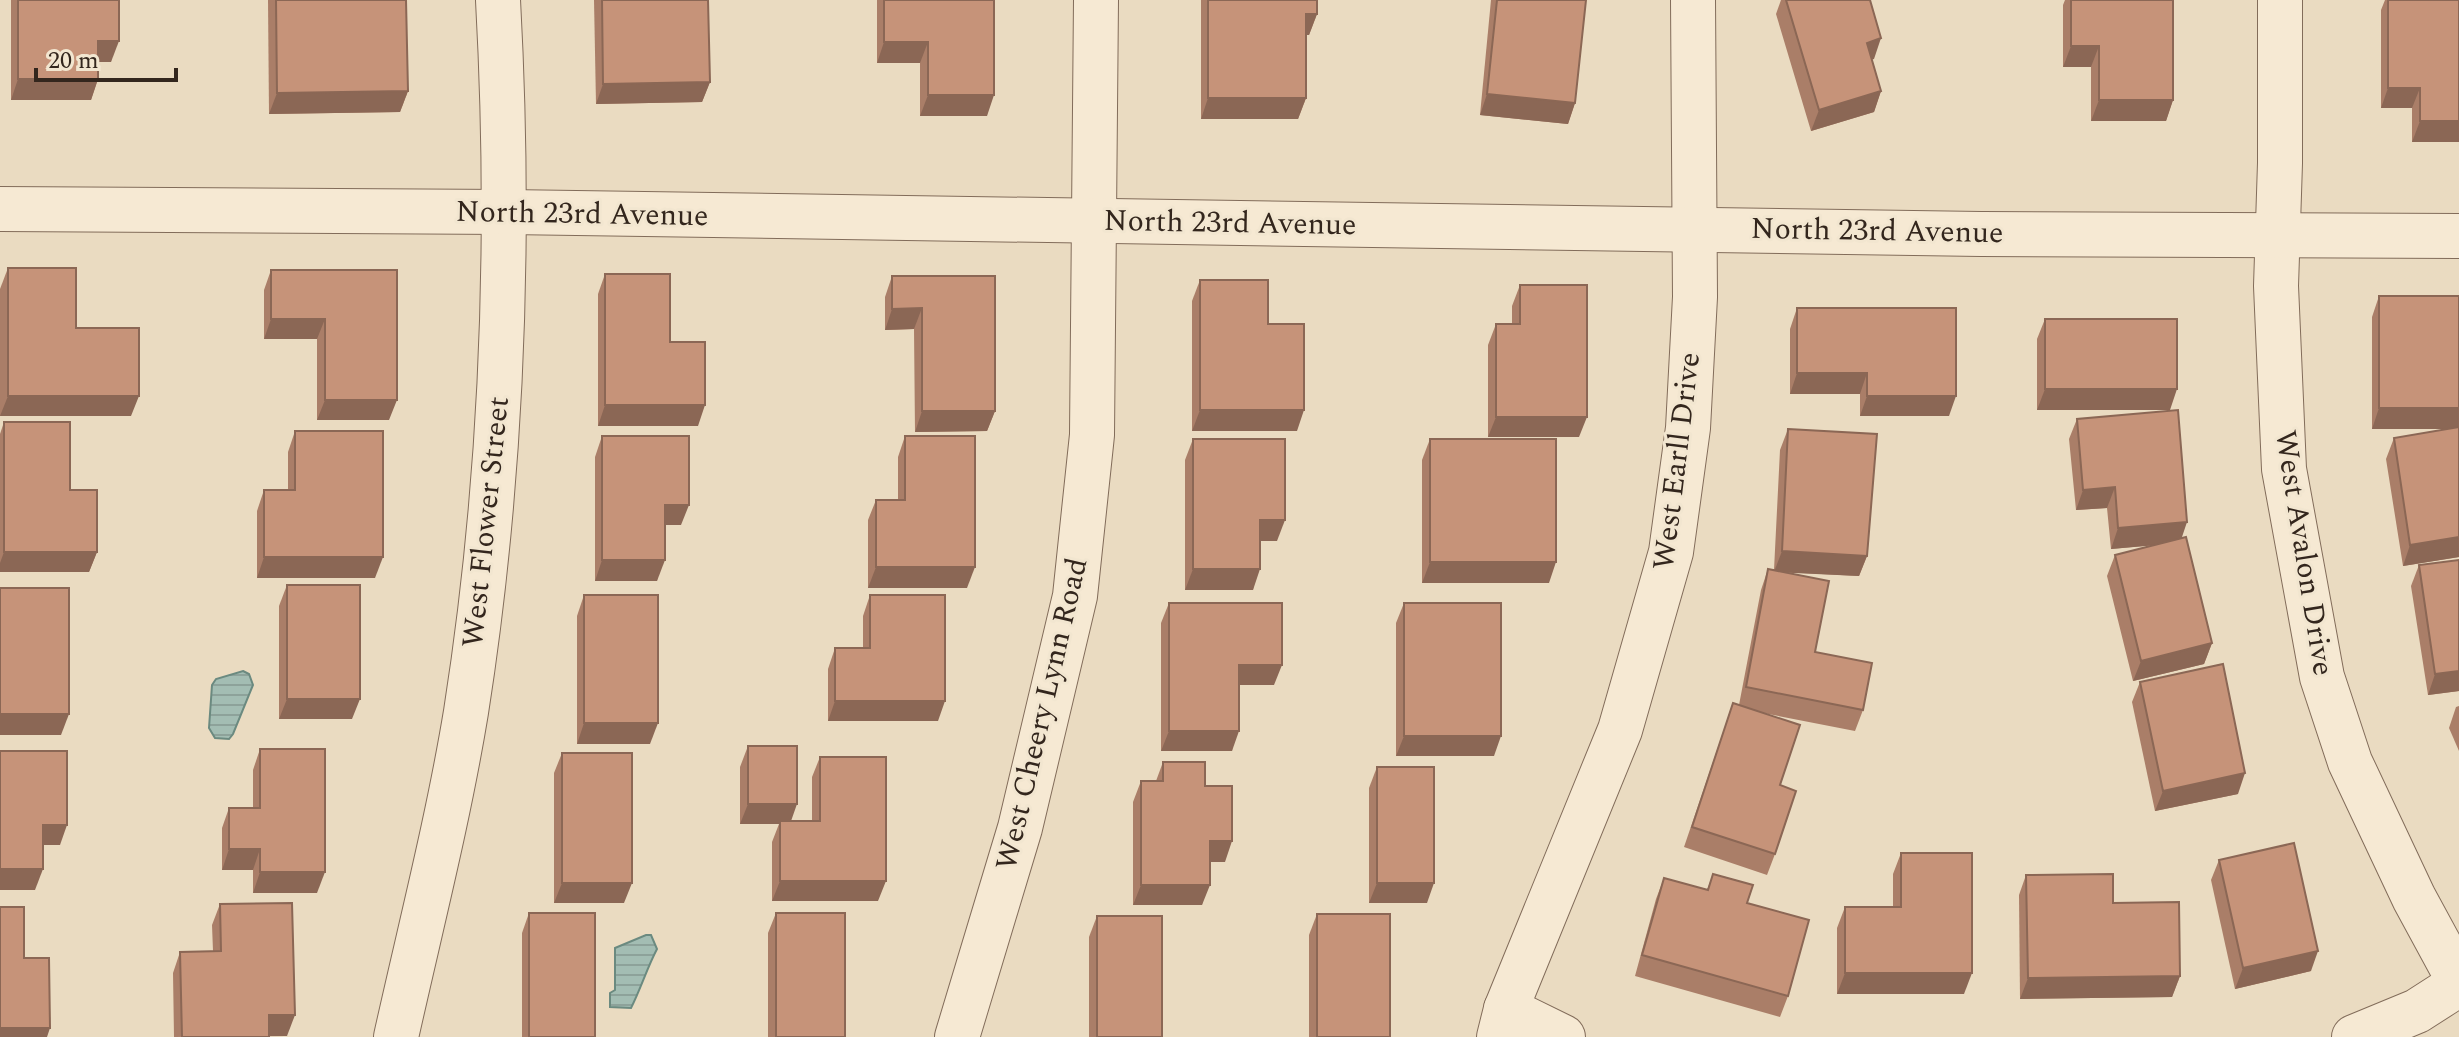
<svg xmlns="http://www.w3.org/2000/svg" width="2459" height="1037" viewBox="0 0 2459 1037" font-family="Spectral,serif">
<defs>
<pattern id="water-rules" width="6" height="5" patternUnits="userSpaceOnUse" patternTransform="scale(2)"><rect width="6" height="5" fill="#a3bdb3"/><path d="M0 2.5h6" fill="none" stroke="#8da29a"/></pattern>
</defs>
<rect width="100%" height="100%" fill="#eadbc1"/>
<g fill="url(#water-rules)" stroke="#6b8a80" stroke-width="2">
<path d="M243,671L249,674L253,685L233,734L229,739L215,738L209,728L212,685L216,679Z"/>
<path d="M646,935H651L657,949C647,968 641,988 631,1008L610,1007V993L615,990V948Z"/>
</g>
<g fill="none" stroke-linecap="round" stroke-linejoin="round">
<defs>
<g id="minor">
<path d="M2280,0V163L2276,286L2284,469L2322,677L2350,762L2414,898L2459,981"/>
<path d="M1506,1009L1563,1037"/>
<path d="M396,1037C420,929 448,821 466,712C503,476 511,238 498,0"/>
<path d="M957,1037L1020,828L1075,596L1092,435L1096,0"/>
<path d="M1499,1037L1506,1009L1620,730L1671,552L1688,428L1695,297L1693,0"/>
<path d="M2354,1037L2417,1011L2459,984"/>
</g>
<path id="tertiary" d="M0,209L506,212L1981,234L2459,236"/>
</defs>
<use href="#minor" stroke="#826c5a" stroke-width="46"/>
<use href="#tertiary" stroke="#826c5a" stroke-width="46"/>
<use href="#minor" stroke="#f6e9d3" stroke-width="44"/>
<use href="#tertiary" stroke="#f6e9d3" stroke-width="44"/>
</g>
<g fill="#aa7e68">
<path d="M11,0H119L111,62H98V79L91,100H11Z"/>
<path d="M268,0H406L408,91L400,112L269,114Z"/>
<path d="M594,0H708L710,82L702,102L596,104Z"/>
<path d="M877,0H994L987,116H920V63H877Z"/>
<path d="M1201,0H1317V14L1309,35H1306V98L1298,119H1201Z"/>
<path d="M1491,0H1586L1575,103L1568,124L1480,115Z"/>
<path d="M1781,0H1870L1874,59H1872L1881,91L1874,112L1811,131L1776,14Z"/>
<path d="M2065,0H2173V100L2166,121H2091V67H2063V5Z"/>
<path d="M2385,0H2459V142H2412V108H2381V10Z"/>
<path d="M8,268L76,328L131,416H0V289Z"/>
<path d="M271,270H397L389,420H317V339H264V290Z"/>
<path d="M605,274L670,342L698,426H598V294Z"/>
<path d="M892,276H995V411L987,431L915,432L914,329L885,330V297Z"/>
<path d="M1200,280L1268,324L1297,431H1192V301Z"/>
<path d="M1520,285L1579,437H1488V345L1496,324H1512V306Z"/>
<path d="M2379,296H2459V557L2403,566L2386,459L2394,438L2451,429H2372V317Z"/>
<path d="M1797,308L1949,416H1860V394H1790V329Z"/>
<path d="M2045,319L2170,410H2037V339Z"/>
<path d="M2077,419L2182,538L2212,643L2204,664L2133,681L2107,576L2115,555L2154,545L2111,549L2107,508L2076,510L2069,439Z"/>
<path d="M4,422L70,490L97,552L89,572H0V434Z"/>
<path d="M1788,429L1867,556L1859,576L1783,572L1815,652L1863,710L1855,731L1758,712L1780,785L1775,854L1767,875L1684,847L1733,703L1739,705L1761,590L1768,569L1774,570L1780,450Z"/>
<path d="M295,431L375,578H257V511L264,490H288V452Z"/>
<path d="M602,436L681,525H665L657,581H595V457Z"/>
<path d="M905,436L967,588H868V520L876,500H898V457Z"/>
<path d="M1193,439L1277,541H1260L1253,590H1185V460Z"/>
<path d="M1430,439L1549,583H1422V460Z"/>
<path d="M2459,560V691L2428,695L2411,586L2419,565Z"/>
<path d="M287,585L352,719H279V606Z"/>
<path d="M584,595L650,744H577V616Z"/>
<path d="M870,595L938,721H828V669L835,648H863V616Z"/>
<path d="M1169,603L1274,685H1239L1232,751H1161V623Z"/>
<path d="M1404,603L1494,756H1396V623Z"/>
<path d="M2140,682L2238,794L2155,811L2132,702Z"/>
<path d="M2459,706V751L2449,728L2456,707Z"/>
<path d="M748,746L791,821H812V777L820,757L878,901H772V842L779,824H740V767Z"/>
<path d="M260,749L317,893H253V870H222V828L229,808H253V770Z"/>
<path d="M562,753L624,903H554V773Z"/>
<path d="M1163,762L1205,786L1225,862H1210L1202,905H1133V802L1141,781H1156Z"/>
<path d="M1377,767L1427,903H1369V788Z"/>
<path d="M1901,853L1964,994H1837V928L1845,907H1893V874Z"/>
<path d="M2219,860L2311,971L2235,989L2211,880Z"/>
<path d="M1713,874L1747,903L1788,996L1780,1017L1635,976L1656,899L1664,878L1707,890Z"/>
<path d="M2026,875L2113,903L2180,976L2172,997L2020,999L2019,895Z"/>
<path d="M220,904L287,1036L174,1037L173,973L180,952L213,951L212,925Z"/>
<path d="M529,913L595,1037H522V933Z"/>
<path d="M776,913L845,1037H768V933Z"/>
<path d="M1317,914L1390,1037H1309V935Z"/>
<path d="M1097,916L1162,1037H1089V937Z"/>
</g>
<g fill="#8b6755">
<path d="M1306,14H1317L1309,35H1298Z"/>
<path d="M1881,38L1874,59L1860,63L1867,43Z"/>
<path d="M98,41H119L111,62H91Z"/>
<path d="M884,42H928L920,63H877Z"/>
<path d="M2071,46H2099L2091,67H2063Z"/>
<path d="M18,79H98L91,100H11Z"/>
<path d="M710,82L702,102L596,104L603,84Z"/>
<path d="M2388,88H2420L2412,108H2381Z"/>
<path d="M408,91L400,112L269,114L277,93Z"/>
<path d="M1881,91L1874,112L1811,131L1819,110Z"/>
<path d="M1487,94L1575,103L1568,124L1480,115Z"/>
<path d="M928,95H994L987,116H920Z"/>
<path d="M1208,98H1306L1298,119H1201Z"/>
<path d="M2099,100H2173L2166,121H2091Z"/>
<path d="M2420,121H2459V142H2412Z"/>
<path d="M922,308L914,329L885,330L892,309Z"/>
<path d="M271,319H325L317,339H264Z"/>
<path d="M1797,373H1867L1860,394H1790Z"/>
<path d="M2045,389H2177L2170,410H2037Z"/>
<path d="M8,396H139L131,416H0Z"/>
<path d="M1867,396H1956L1949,416H1860Z"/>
<path d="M325,400H397L389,420H317Z"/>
<path d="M605,405H705L698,426H598Z"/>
<path d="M2379,408H2459V429H2372Z"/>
<path d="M1200,410H1304L1297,431H1192Z"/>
<path d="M922,411H995L987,431L915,432Z"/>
<path d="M1496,417H1587L1579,437H1488Z"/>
<path d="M2115,487L2107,508L2076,510L2083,490Z"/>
<path d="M665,505H689L681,525H657Z"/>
<path d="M1260,520H1285L1277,541H1253Z"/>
<path d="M2187,522L2180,543L2111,549L2118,528Z"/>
<path d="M2459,537V557L2403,566L2410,545Z"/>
<path d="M1782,551L1867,556L1859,576L1774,572Z"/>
<path d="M4,552H97L89,572H0V563Z"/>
<path d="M264,557H383L375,578H257Z"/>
<path d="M602,560H665L657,581H595Z"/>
<path d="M1430,562H1556L1549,583H1422Z"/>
<path d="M876,567H975L967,588H868Z"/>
<path d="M1193,569H1260L1253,590H1185Z"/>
<path d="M2212,643L2204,664L2133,681L2141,661Z"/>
<path d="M1239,665H1282L1274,685H1232Z"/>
<path d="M2459,671V691L2428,695L2435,674Z"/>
<path d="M287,699H360L352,719H279Z"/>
<path d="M835,701H945L938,721H828Z"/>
<path d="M0,714H69L61,735H0Z"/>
<path d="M584,723H658L650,744H577Z"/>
<path d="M1169,731H1239L1232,751H1161Z"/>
<path d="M1404,736H1501L1494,756H1396Z"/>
<path d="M2245,773L2238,794L2155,811L2163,791Z"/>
<path d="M748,804H797L790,824L780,821L779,824H740Z"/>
<path d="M43,825H67L60,845H35Z"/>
<path d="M1210,841H1232L1225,862H1202Z"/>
<path d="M229,849H260L253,870H222Z"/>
<path d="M0,869H43L35,890H0Z"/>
<path d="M260,872H325L317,893H253Z"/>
<path d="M780,881H886L878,901H772Z"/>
<path d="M562,883H632L624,903H554Z"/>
<path d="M1377,883H1434L1427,903H1369Z"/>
<path d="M1141,885H1210L1202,905H1133Z"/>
<path d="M2318,951L2311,971L2235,989L2243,968Z"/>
<path d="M1845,973H1972L1964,994H1837Z"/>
<path d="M2180,976L2172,997L2020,999L2028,978Z"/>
<path d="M269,1015H295L287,1036H261Z"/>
<path d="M0,1028H50L47,1037H0Z"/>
</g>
<g fill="#c69379" stroke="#8b6755" stroke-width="2">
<path d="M18,0H119V41H98V79H18Z"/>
<path d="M276,0H406L408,91L277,93Z"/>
<path d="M602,0H708L710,82L603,84Z"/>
<path d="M884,0H994V95H928V42H884Z"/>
<path d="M1208,0H1317V14H1306V98H1208Z"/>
<path d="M1497,0H1586L1575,103L1487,94Z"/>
<path d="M1786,0H1870L1881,38L1867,43L1881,91L1819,110Z"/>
<path d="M2071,0H2173V100H2099V46H2071Z"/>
<path d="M2388,0H2459V121H2420V88H2388Z"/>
<path d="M8,268H76V328H139V396H8Z"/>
<path d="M271,270H397V400H325V319H271Z"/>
<path d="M605,274H670V342H705V405H605Z"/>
<path d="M892,276H995V411H922V308L892,309Z"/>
<path d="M1200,280H1268V324H1304V410H1200Z"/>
<path d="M1520,285H1587V417H1496V324H1520Z"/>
<rect x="2379" y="296" width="80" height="112"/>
<path d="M1797,308H1956V396H1867V373H1797Z"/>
<rect x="2045" y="319" width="132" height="70"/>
<path d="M2178,410L2187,522L2118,528L2115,487L2083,490L2077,419Z"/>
<path d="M4,422H70V490H97V552H4Z"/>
<path d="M2459,427V537L2410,545L2394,438Z"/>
<path d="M1788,429L1877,434L1867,556L1782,551Z"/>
<path d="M295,431H383V557H264V490H295Z"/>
<path d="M602,436H689V505H665V560H602Z"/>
<path d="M905,436H975V567H876V500H905Z"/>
<path d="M1193,439H1285V520H1260V569H1193Z"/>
<rect x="1430" y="439" width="126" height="123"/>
<path d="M2186,537L2212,643L2141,661L2115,555Z"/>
<path d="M2459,560V671L2435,674L2419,565Z"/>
<path d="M1768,569L1829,581L1815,652L1872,663L1863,710L1746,687Z"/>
<rect x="287" y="585" width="73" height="114"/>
<rect x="0" y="588" width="69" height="126"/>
<rect x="584" y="595" width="74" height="128"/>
<path d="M870,595H945V701H835V648H870Z"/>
<path d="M1169,603H1282V665H1239V731H1169Z"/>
<rect x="1404" y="603" width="97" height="133"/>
<path d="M2223,664L2245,773L2163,791L2140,682Z"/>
<path d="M1733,703L1800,725L1780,785L1796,791L1775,854L1692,827Z"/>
<rect x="748" y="746" width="49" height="58"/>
<path d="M260,749H325V872H260V849H229V808H260Z"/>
<path d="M0,751H67V825H43V869H0Z"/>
<rect x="562" y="753" width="70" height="130"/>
<path d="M820,757H886V881H780V821H820Z"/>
<path d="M1163,762H1205V786H1232V841H1210V885H1141V781H1163Z"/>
<rect x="1377" y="767" width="57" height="116"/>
<path d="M2294,843L2318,951L2243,968L2219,860Z"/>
<path d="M1901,853H1972V973H1845V907H1901Z"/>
<path d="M1713,874L1753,885L1747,903L1809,920L1788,996L1642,955L1664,878L1708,890Z"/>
<path d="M2113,874V903L2179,902L2180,976L2028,978L2026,875Z"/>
<path d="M292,903L295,1015H269V1037H182L180,952L221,951L220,904Z"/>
<path d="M0,907H24V958H49L50,1028H0Z"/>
<rect x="529" y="913" width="66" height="124"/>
<rect x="776" y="913" width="69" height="124"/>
<rect x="1317" y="914" width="73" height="123"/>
<rect x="1097" y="916" width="65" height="121"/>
</g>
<g text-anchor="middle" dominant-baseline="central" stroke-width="6" stroke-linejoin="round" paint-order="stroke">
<g font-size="30" fill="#33261d" stroke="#f2e6d0">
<text transform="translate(582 214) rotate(1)">North 23rd Avenue</text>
<text transform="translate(1230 223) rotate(1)">North 23rd Avenue</text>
<text transform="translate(1877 231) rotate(1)">North 23rd Avenue</text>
<text transform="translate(1677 461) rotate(-83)">West Earll Drive</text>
<text transform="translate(486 522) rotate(-84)">West Flower Street</text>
<text transform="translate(2304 553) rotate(81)">West Avalon Drive</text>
<text transform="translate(1042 714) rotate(-77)">West Cheery Lynn Road</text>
</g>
</g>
<path d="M36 68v12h140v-12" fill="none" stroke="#33261d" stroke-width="4"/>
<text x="48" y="68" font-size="24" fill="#33261d" stroke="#f2e6d0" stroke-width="6" paint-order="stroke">20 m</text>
</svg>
